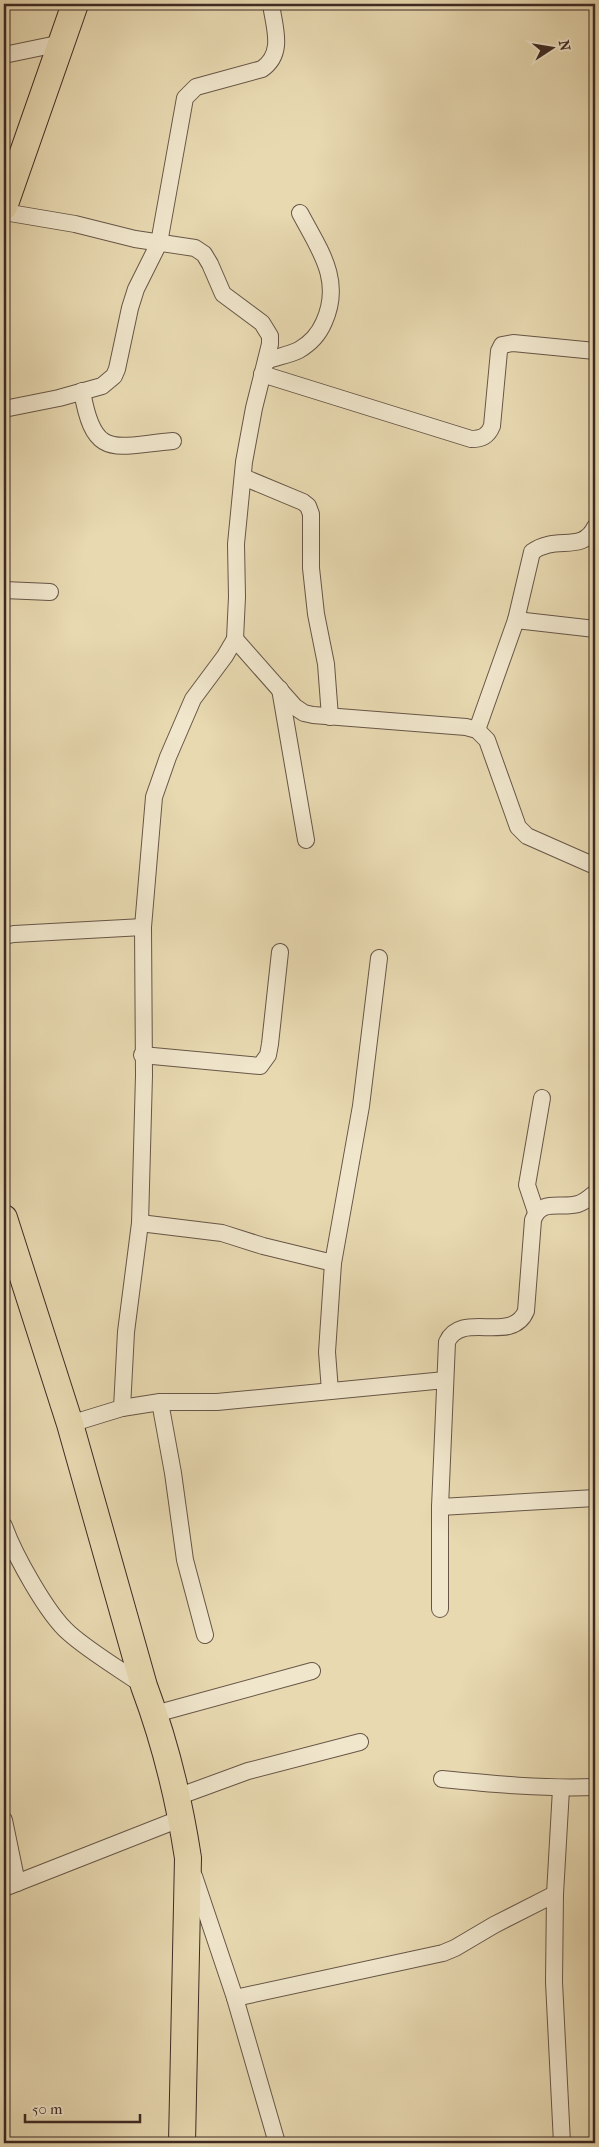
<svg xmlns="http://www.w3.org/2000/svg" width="599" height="2147" viewBox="0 0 599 2147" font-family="'IM FELL French Canon',serif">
<rect width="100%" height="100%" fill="#e8d9b1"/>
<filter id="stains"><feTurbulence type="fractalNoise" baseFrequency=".004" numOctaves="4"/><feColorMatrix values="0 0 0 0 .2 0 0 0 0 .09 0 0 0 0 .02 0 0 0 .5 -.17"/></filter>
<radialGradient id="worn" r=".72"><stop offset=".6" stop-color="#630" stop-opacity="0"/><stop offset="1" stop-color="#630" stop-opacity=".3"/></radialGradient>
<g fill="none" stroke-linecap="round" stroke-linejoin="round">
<defs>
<g id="minor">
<path d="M4,55L62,43"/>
<path d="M4,212L75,224L135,239L195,248L204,254L210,264L223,294L262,323L270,336V344L254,408L244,462L236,544L237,597L235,639L225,656L193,699L168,757L154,797L143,927L144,1075L140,1223L126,1332L122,1408"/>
<path d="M266,361C276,357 289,355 299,350C311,343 319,334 324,322C343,280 319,249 300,213"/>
<path d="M262,374L471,439C482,439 488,436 492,426L499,351L502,345L513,343L595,351"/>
<path d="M82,391C94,461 114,446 173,441"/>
<path d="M4,409L59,398L102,386L114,376L117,369L130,308L136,289L159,243L185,98L196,87L262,69C285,53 274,27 271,4"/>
<path d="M243,477L303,502L308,506L311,514V568L316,614L326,664L330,717"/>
<path d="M4,590L50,592"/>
<path d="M516,620L595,629"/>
<path d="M235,639L295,707L304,713L313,715L466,727L477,730L487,740L518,827L527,836L595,866"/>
<path d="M280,689L306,840"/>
<path d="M477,730L516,620L532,552C556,534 582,554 595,527"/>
<path d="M4,936L14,934L143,927"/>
<path d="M142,1055L260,1066L268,1055L270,1044L280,952"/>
<path d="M536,1212L527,1185L542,1098"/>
<path d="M140,1223L222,1233L263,1246L333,1263L327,1352L330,1391"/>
<path d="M333,1263L361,1106L379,958"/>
<path d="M160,1402L173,1473L185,1560L205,1635"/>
<path d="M70,1424L122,1408L160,1402H217L445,1380"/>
<path d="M440,1507L595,1498"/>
<path d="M4,1526C14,1554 47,1614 69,1633C89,1651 121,1670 144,1686"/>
<path d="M440,1609V1507L447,1342C461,1310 512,1345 526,1311L533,1220C541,1198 560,1209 578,1204C585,1202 590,1197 595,1193"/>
<path d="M155,1714L312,1671"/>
<path d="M442,1779C493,1784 544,1789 595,1787"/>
<path d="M561,1789L555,1894L554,1982L562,2143"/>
<path d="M177,1797L248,1771L360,1742"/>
<path d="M4,1820L17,1883"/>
<path d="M194,1876L235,1998L277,2143"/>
<path d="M4,1888L182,1818"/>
<path d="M235,1998L443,1953L455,1948L494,1925L555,1894"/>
</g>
<g id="primary">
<path d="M4,207L75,4"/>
<path d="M4,1218L70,1424L144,1686C165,1742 179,1799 188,1858L182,2143"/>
</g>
</defs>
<use href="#minor" stroke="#675647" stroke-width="18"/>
<use href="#primary" stroke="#3c2a24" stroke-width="28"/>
<use href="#minor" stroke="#f0e6cc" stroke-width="16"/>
<use href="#primary" stroke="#e8d9b1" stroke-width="26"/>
</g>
<rect width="599" height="2147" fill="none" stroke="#e8d9b1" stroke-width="20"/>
<rect x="5" y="5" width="589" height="2137" fill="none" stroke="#3c2a24" stroke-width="2.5"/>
<rect x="10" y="10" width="579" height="2127" fill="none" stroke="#3c2a24"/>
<g transform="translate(552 48) rotate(78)" stroke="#f0e6cc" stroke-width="4" paint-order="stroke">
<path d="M0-4L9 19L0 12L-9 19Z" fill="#3c2a24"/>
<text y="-8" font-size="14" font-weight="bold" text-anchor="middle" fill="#3c2a24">N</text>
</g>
<path d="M25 2114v8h115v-8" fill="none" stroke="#3c2a24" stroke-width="2.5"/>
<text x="32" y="2114" font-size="15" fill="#3c2a24" stroke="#f0e6cc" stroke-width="4" paint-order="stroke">50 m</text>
<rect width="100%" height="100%" filter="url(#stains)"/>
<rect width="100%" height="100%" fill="url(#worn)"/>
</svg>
